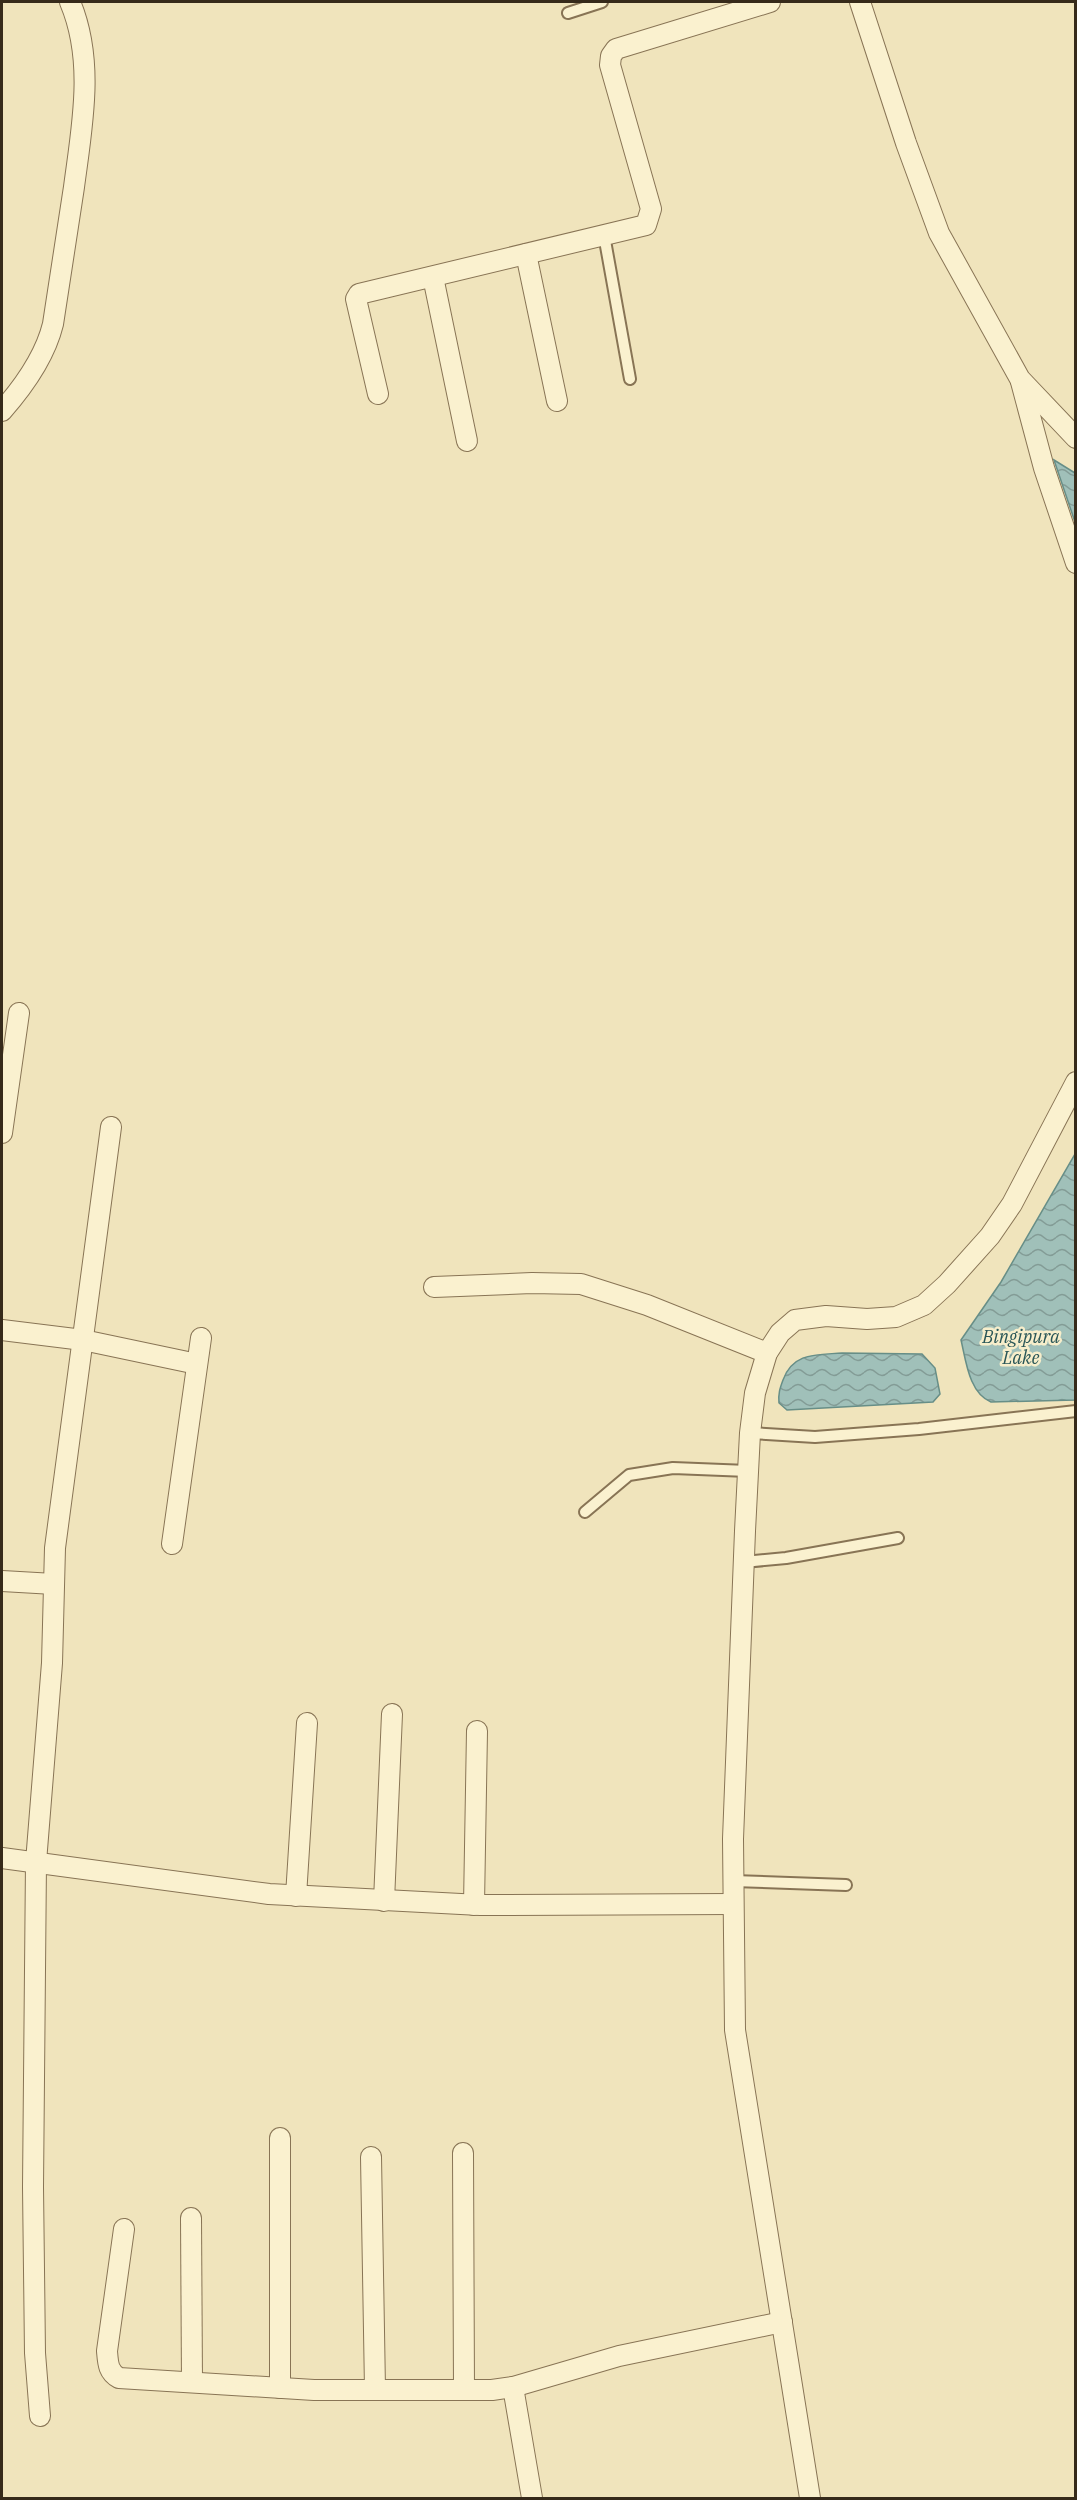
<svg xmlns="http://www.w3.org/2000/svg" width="1077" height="2500" viewBox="0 0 1077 2500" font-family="'IBM Plex Serif',serif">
<defs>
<pattern id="water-waves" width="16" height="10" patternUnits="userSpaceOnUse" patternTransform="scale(1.5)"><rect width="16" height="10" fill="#a0c0b9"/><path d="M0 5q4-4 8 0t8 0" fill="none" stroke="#839c96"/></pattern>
</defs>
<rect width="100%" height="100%" fill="#f0e4bc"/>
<g fill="url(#water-waves)" stroke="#678e87" stroke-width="1.5">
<path d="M1054,460L1075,473V522Z"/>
<path d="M1075,1154V1400L991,1402C969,1393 966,1361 961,1340L1001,1282Z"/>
<path d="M842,1353L922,1354L935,1368L940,1394L933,1402L787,1410L779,1403C778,1394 780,1388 783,1380C793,1352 817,1355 842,1353Z"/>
</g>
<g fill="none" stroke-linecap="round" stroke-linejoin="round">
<defs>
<g id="lane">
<path d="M568,13L602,2"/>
<path d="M604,235L630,379"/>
<path d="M750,1433L815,1437L919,1429L1076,1411"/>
<path d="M585,1512L629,1475L673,1468L748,1471"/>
<path d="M744,1562L786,1558L898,1538"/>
<path d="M733,1881L846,1885"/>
</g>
<g id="street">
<path d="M860,2L906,143L939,233L1020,379L1076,438"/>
<path d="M526,254L557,401"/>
<path d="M433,277L467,441"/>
<path d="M1021,382L1044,468L1076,563"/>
<path d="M378,394L356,299L359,294L646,225L651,209L610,65L611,56L616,49L770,2"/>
<path d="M2,411C24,386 45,357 53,324C60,278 67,233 74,187C82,126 95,61 70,2"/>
<path d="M2,1133L19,1013"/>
<path d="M434,1287L532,1283L581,1284L647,1305L767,1353"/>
<path d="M2,1330L83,1340L197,1364"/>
<path d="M172,1544L201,1338"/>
<path d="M2,1581L54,1584"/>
<path d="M2,1858L269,1894L480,1905L733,1904"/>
<path d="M296,1896L307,1723"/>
<path d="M384,1901L392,1714"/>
<path d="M474,1905L477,1731"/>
<path d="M463,2153L464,2389"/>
<path d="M371,2157L375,2389"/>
<path d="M191,2218L192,2382"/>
<path d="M124,2229L107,2351C108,2363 108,2372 119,2378L314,2390H492L513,2387L619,2356L782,2322"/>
<path d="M513,2387L532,2498"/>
<path d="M280,2388V2138"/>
<path d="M40,2416L35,2353L33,2187L36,1862L52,1663L55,1548L111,1127"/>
<path d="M810,2498L735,2030L733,1839L745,1531L750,1433L755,1393L767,1353L780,1333L795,1320L826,1316L867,1319L896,1317L924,1305L947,1284L990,1236L1012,1204L1076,1082"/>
</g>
</defs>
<use href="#lane" stroke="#887455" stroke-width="14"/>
<use href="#street" stroke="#887455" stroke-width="22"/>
<use href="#lane" stroke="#faf1cf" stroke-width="10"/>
<use href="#street" stroke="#faf1cf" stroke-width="20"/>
</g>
<g text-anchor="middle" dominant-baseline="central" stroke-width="5" stroke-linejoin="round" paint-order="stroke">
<g font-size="18" font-style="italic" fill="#295657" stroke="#f7eecb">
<text x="1021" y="1336">Bingipura<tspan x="1021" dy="21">Lake</tspan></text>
</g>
</g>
<rect width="1077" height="2500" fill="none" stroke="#362a1a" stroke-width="6"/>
</svg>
